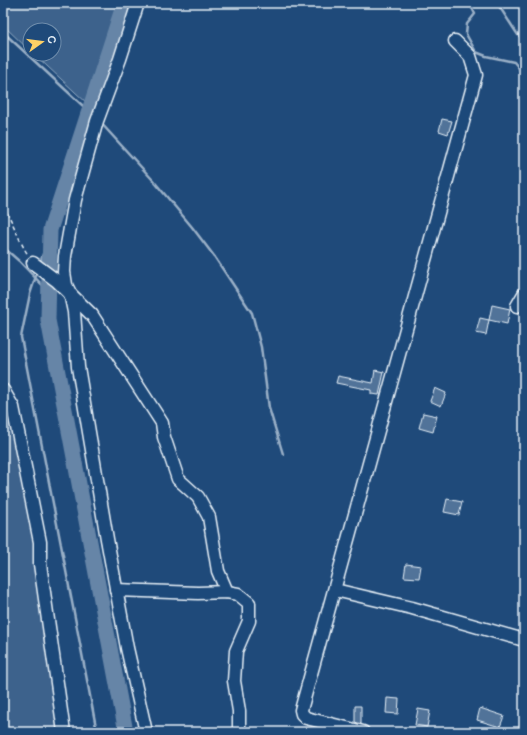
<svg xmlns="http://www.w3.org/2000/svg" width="527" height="735" viewBox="0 0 527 735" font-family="'Balsamiq Sans',sans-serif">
<rect width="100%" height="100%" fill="#1f4a7a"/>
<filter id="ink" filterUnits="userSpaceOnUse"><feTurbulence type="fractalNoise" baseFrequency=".025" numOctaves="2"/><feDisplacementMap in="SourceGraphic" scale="8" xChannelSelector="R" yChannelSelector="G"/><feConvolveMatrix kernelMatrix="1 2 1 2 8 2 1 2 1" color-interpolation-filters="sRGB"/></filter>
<g filter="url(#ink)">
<g fill="#3c628c" stroke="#92aac2">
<path d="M3,3H120L88,104L34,54H54V30H30V51L3,25Z"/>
<path d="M3,396L22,450L59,732H3Z"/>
</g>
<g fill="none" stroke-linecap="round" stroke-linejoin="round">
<g stroke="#9ab0c7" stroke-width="2.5">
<path d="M468,3L470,4L475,14L467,24L466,34L476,52L486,56L514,62L519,68L524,83"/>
<path d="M497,3L518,35L524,39"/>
<path d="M3,32L95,117"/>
<path d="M100,122L152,179L192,227L214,256L252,313L261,347L269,408L283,454"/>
<path d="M3,247L19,261L49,292"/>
<path d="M40,264L50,230"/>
<path d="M38,270L30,294L21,337L97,732"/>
</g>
<path stroke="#6685a7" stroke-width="15" d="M124,3L50,230L48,320L126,732"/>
</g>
<g fill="#517399" stroke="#e8f1f8">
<path d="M442,119L452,121L448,134L439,131Z"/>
<path d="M492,305L510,309L507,324L489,320Z"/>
<path d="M480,318L489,320L486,335L476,333Z"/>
<path d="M375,370L384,372L379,395L371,394V390L336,383L338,376L373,383Z"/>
<path d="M435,388L446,393L441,406L430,401Z"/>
<path d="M423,413L437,416L433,432L419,428Z"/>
<path d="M447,499L462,502L459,515L444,512Z"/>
<path d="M406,564L421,566L419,578L404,577Z"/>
<path d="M387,698L399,699L398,714L386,713Z"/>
<path d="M355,706H361V724L355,722Z"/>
<path d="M480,708L504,716L500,727L477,720Z"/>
<path d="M418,709L430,711L427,727L415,725Z"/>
</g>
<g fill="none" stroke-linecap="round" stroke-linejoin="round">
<defs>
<g id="minor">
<path d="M138,3L120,59L97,121L75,200L65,256L64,272L66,285L70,293L74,312L78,367L107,539L127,648L146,732"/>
<path d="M33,263L57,281L92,315L162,423L164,437L178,479L198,497L209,517L218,571L227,592"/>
<path d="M517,306L524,294"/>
<path d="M3,390L13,407L40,542V564L64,732"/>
<path d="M116,590L198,593L227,592L238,594L249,603V621L236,651L234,681L239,711V732"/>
<path d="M335,590L412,608L524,640"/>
<path d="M363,732L306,718L302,714L301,710L476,75L470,56L455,41"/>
</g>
</defs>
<use href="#minor" stroke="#e8f1f8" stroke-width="15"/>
<path stroke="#e8f1f8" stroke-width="1.5" stroke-dasharray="4 3" stroke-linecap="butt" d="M3,206C13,221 18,239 28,255"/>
<use href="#minor" stroke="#1f4a7a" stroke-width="12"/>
</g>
</g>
<rect width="527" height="735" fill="none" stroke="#1f4a7a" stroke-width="16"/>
<rect x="8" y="8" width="511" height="719" fill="none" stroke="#e8f1f8" stroke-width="1.5" filter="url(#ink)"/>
<g transform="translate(42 42) rotate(76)"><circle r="19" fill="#1f4a7a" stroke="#6f8dac"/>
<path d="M0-3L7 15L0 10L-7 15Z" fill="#ffd166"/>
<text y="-6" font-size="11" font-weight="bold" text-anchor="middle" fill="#e8f1f8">С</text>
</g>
</svg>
